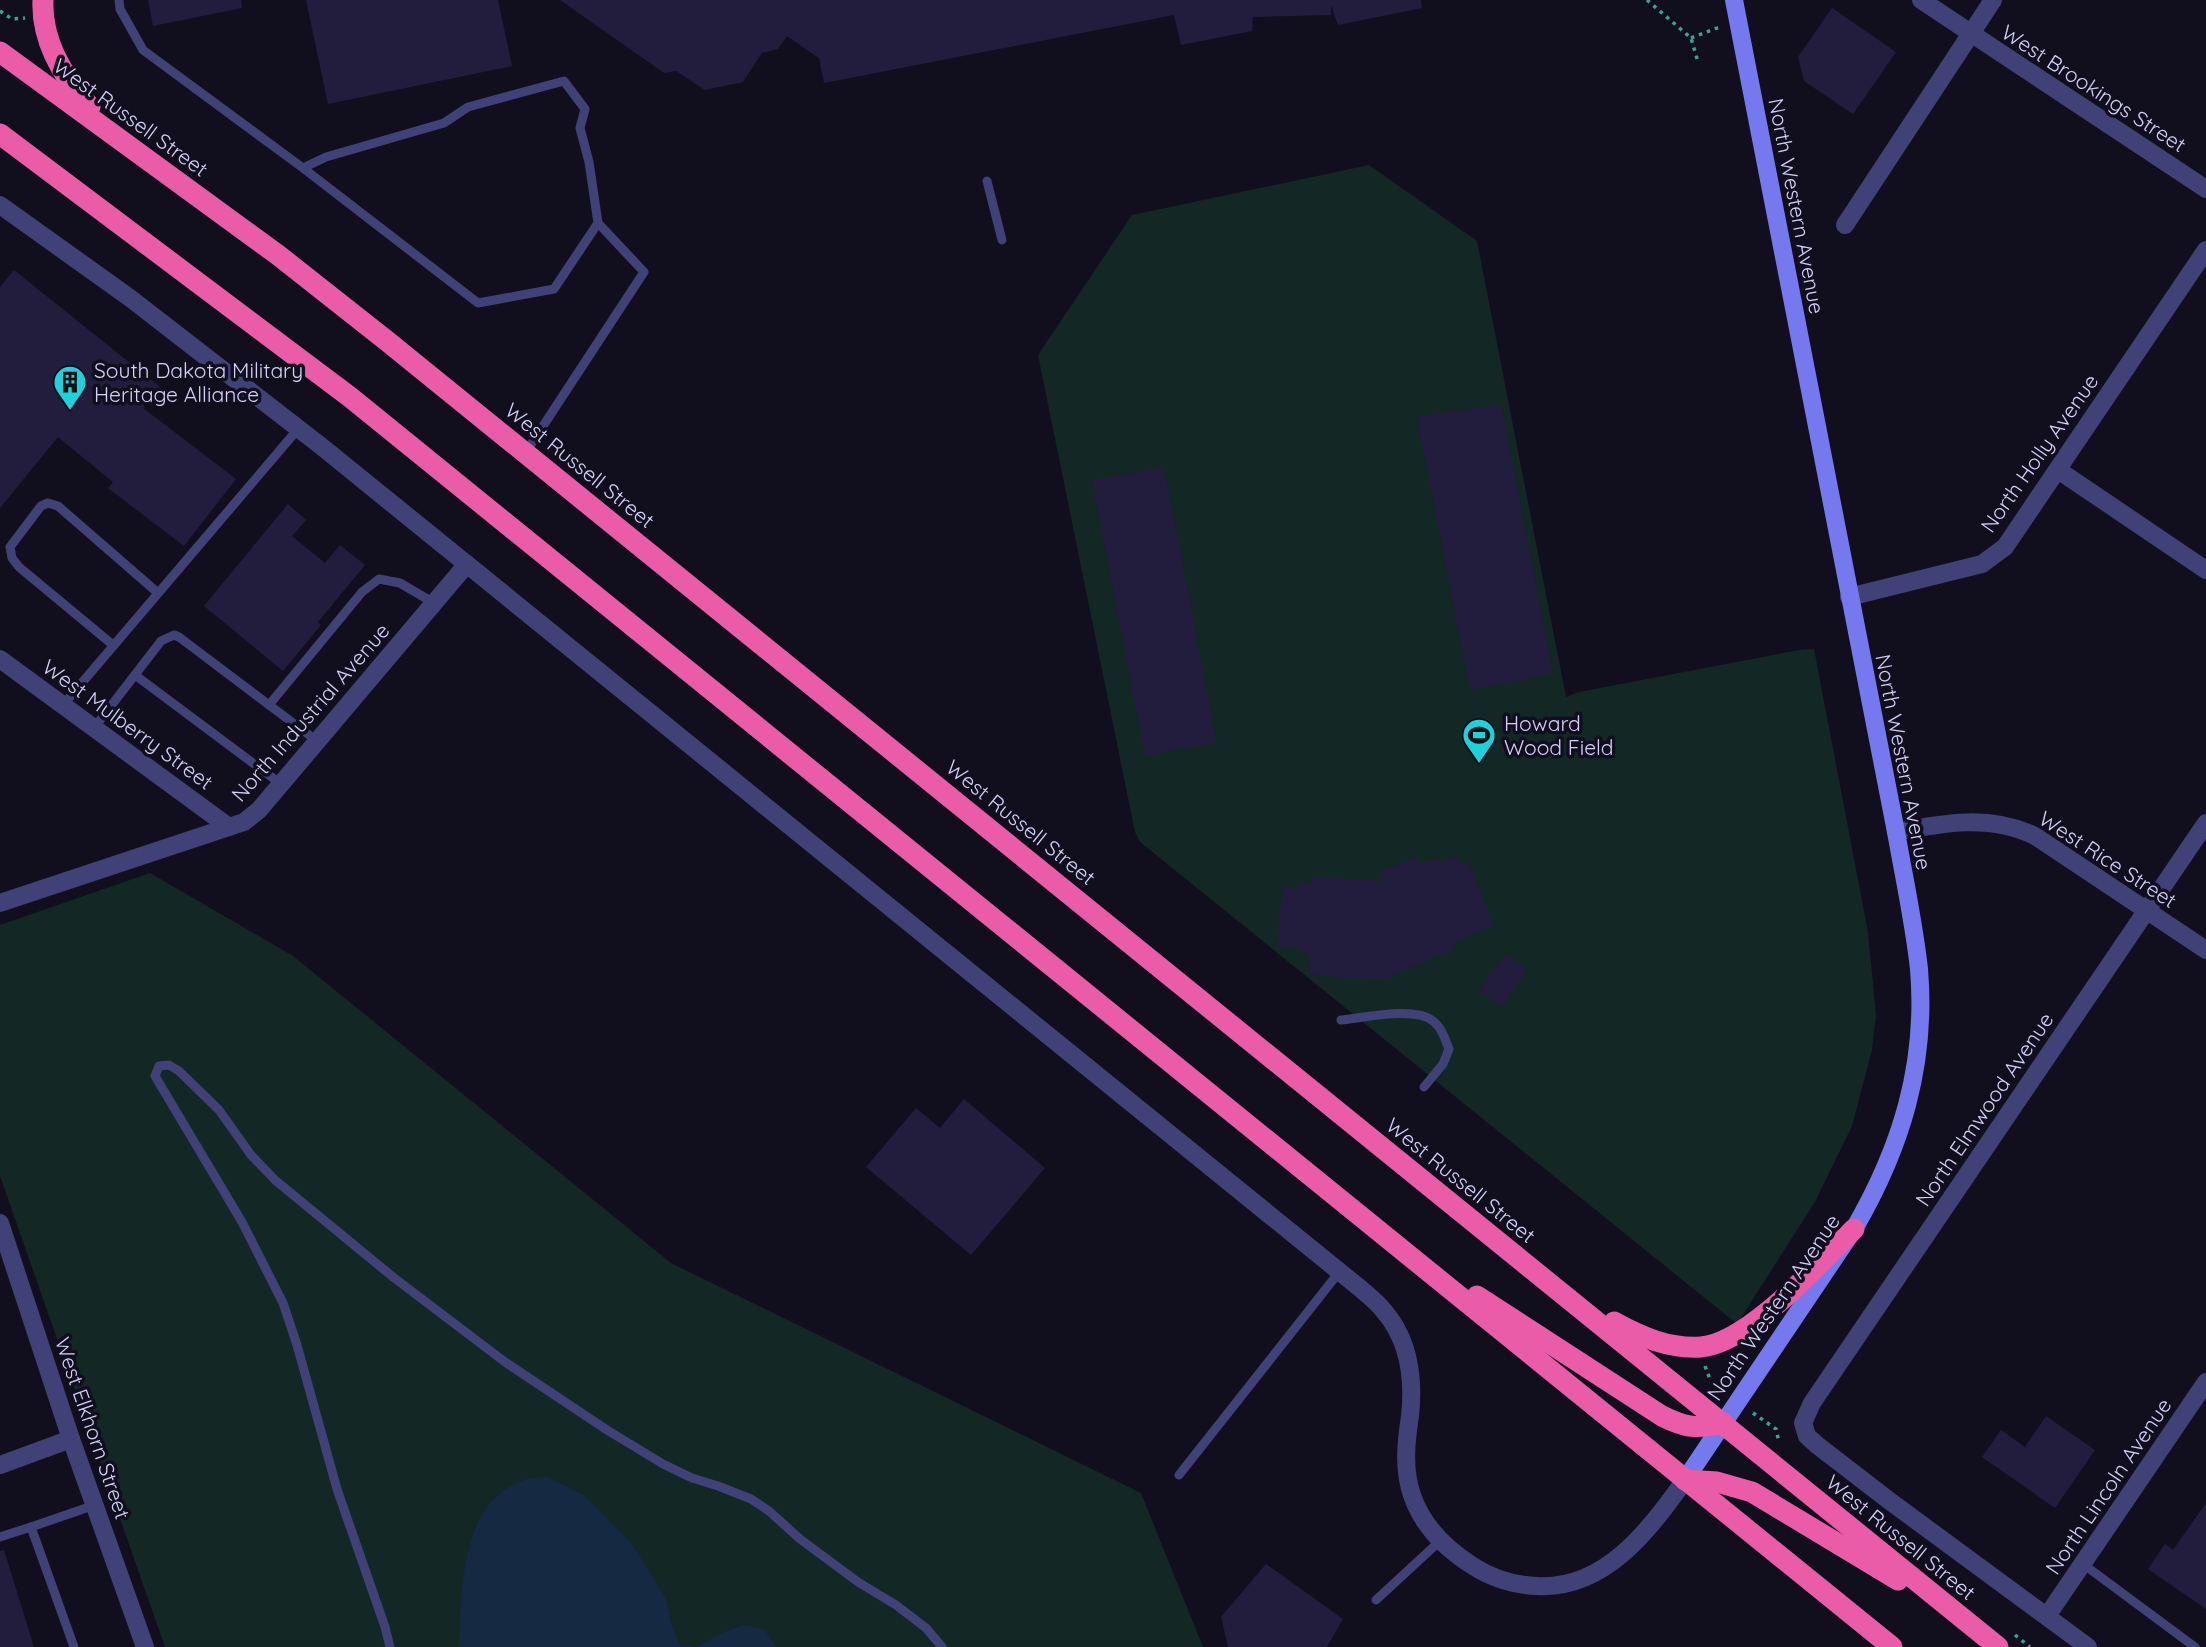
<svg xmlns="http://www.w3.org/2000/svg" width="2206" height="1647" viewBox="0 0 2206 1647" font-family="Quicksand,sans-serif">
<rect width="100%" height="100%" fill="#110f1e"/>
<g fill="#132725">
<path d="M1369,165L1477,241L1566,697L1579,692L1799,650L1814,649L1868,932L1876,1015L1872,1050L1852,1126L1815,1202L1737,1324L1140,842L1135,832L1038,355L1132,215Z"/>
<path d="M150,873L293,956L671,1263L1141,1493L1203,1647H165L0,1176V925Z"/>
</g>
<path fill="#152942" d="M548,1477L584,1495L633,1545L666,1599L672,1625L679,1644L696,1647L724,1632L744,1625L764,1629L776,1647H459C462,1591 459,1499 527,1479C533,1477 541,1477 548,1477Z"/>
<g fill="#221d3c">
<path d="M148,0H241L242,8L153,26Z"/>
<path d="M306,0H498L512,66L328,104Z"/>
<path d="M560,0H1421L1422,8L1338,25L1331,5V15L1253,17L1252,31L1181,45L1174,15L824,83L819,58L787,36L778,49L762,53L743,82L705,90L676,71L664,73Z"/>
<path d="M1832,8L1896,52L1853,114L1804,81L1798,57Z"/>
<path d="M14,270L160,387L143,408L236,479L184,546L108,488L113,482L58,437L0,508V287Z"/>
<path d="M1501,404L1553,674L1470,690L1417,417Z"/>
<path d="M1164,467L1217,743L1145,756L1092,480Z"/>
<path d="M288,504L306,520L292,536L325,563L340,545L365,565L318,622L321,625L283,671L204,606Z"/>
<path d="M1456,856L1460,864L1468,862L1494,925L1454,942L1456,949L1407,969L1388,979L1346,978L1310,974L1309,953L1301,954V948L1277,947L1282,886L1298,890L1299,883L1313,884L1312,877L1383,881L1380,872L1417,857L1419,864L1437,858L1440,863Z"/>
<path d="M1506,954L1528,970L1502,1007L1479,991Z"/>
<path d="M964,1099L1045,1168L971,1255L866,1167L916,1108L940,1128Z"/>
<path d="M2046,1416L2095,1450L2055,1508L1982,1457L2001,1430L2025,1447Z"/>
<path d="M2206,1503V1609L2148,1569L2165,1544L2173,1550Z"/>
<path d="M4,1550L34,1647H0V1551Z"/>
<path d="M1266,1564L1343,1619L1327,1647H1228L1221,1617Z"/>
</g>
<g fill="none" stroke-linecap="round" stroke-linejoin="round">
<g stroke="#3da296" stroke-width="3.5" stroke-dasharray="3.5 5" stroke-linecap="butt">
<path d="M1647,0L1691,38L1698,62"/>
<path d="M0,11L12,19L25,18"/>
<path d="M1691,38L1722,26"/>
<path d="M558,450L568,457L570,462"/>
<path d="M1705,1366L1711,1382L1722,1391"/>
<path d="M1753,1413L1776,1429L1779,1442"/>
<path d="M2015,1635L2030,1647"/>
</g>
<g stroke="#404177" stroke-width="9">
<path d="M119,0L120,9L143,50L303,168L326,157L444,123L468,107L564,81L585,109L580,128L589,162L598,223L554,289L478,303L303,168"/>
<path d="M987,181L1002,240"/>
<path d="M526,452L644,272L598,223"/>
<path d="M113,645L19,567L12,558L10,547L41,506L48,503L58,506L158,593"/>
<path d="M135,675L281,784"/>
<path d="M63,705L298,429"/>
<path d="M269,705L362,592L379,579L400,583L434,603"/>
<path d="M94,728L161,641L174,635L179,637L317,741"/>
<path d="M1341,1020C1364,1018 1414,1006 1433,1021C1442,1028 1445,1039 1449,1049L1443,1064L1424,1087"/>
<path d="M1179,1475L1340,1271"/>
<path d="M31,1527L95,1505"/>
<path d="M0,1537L31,1527L74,1647"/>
<path d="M2083,1564L2195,1647"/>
<path d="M1376,1600L1441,1540"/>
<path d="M390,1647L385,1627L337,1489L297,1345L283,1303L242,1222L155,1076L159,1066L169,1065L179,1071L219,1110L251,1155L275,1180L393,1277L505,1362L607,1430L663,1464L692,1478L718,1486L751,1499L769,1511L800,1539L858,1582L896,1605L926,1628L942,1647"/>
</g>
<g stroke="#404177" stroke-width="18">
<path d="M1921,0L2206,189"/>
<path d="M0,205L130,298L321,446L1361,1289C1369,1296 1378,1303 1384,1311C1409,1340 1414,1379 1410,1416C1406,1442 1403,1469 1412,1495C1422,1525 1446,1549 1473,1566C1493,1579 1513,1585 1537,1586C1605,1590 1649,1530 1685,1480"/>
<path d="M1845,225L1993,0"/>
<path d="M2058,470L2206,570"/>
<path d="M1849,597L1982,564L2005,547L2206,250"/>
<path d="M0,659L229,827"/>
<path d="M1896,832C1943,823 1990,814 2035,836L2206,950"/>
<path d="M0,903L244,822L259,810L467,564"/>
<path d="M0,1223L71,1439L145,1647"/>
<path d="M0,1465L71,1439"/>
<path d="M2047,1616L2206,1382"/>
<path d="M2088,1647L1891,1502L1817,1445L1807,1436L1803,1423L1812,1403L2206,823"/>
</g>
<path stroke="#7579ed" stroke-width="18" d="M1685,1480L1854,1229C1901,1148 1927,1065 1919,969C1914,923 1904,877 1896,832L1734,0"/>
<g stroke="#ea5ca8" stroke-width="21">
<path d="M43,0C41,40 64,78 90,107"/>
<path d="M0,52L278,255L387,341L1998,1647"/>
<path d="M0,134L350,397L1892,1647"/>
<path d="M1477,1296L1662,1416C1686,1428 1696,1429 1723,1423"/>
<path d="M1614,1322C1641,1337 1669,1349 1701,1347C1749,1343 1819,1263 1854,1229"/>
<path d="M1685,1480L1717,1482L1752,1492L1898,1580"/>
</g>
</g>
<defs>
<symbol id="building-pin" viewBox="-11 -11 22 30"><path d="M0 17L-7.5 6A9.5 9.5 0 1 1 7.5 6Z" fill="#1dd2da" stroke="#110f1e"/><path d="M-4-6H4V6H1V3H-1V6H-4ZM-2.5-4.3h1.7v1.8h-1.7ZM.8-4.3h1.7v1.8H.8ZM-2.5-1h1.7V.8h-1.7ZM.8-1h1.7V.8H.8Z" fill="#111"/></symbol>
<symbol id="stadium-pin" viewBox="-11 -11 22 30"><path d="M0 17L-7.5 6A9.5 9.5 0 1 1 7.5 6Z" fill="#1dd2da" stroke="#110f1e"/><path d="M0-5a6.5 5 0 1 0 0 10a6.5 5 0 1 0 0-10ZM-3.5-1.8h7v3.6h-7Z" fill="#111"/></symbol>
</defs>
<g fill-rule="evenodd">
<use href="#building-pin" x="51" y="363" width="38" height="52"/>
<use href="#stadium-pin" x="1460" y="716" width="38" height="52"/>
</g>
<g text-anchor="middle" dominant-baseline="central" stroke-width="7" stroke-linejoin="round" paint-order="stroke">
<g font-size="21" fill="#d4d2f9" stroke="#110f1e">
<text transform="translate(2094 88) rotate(33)">West Brookings Street</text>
<text transform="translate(131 117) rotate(36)">West Russell Street</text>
<text transform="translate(1797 206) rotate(79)">North Western Avenue</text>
<text transform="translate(2039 453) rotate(-55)">North Holly Avenue</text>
<text transform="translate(580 465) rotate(39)">West Russell Street</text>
<text transform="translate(310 712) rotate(-49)">North Industrial Avenue</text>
<text transform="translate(128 724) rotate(36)">West Mulberry Street</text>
<text transform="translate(1904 762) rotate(79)">North Western Avenue</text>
<text transform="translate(1021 822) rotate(39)">West Russell Street</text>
<text transform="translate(2108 859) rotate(33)">West Rice Street</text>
<text transform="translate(1984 1109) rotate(-56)">North Elmwood Avenue</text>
<text transform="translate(1461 1180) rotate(39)">West Russell Street</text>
<text transform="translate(1773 1307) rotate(-56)">North Western Avenue</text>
<text transform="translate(93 1428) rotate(71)">West Elkhorn Street</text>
<text transform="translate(2108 1486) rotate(-56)">North Lincoln Avenue</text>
<text transform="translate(1901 1537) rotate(39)">West Russell Street</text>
</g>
<g font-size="21" fill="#d4d2f9" stroke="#110f1e" text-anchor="start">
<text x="94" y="370">South Dakota Military<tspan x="94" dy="24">Heritage Alliance</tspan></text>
<text x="1504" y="723">Howard<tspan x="1504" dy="24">Wood Field</tspan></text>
</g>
</g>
</svg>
